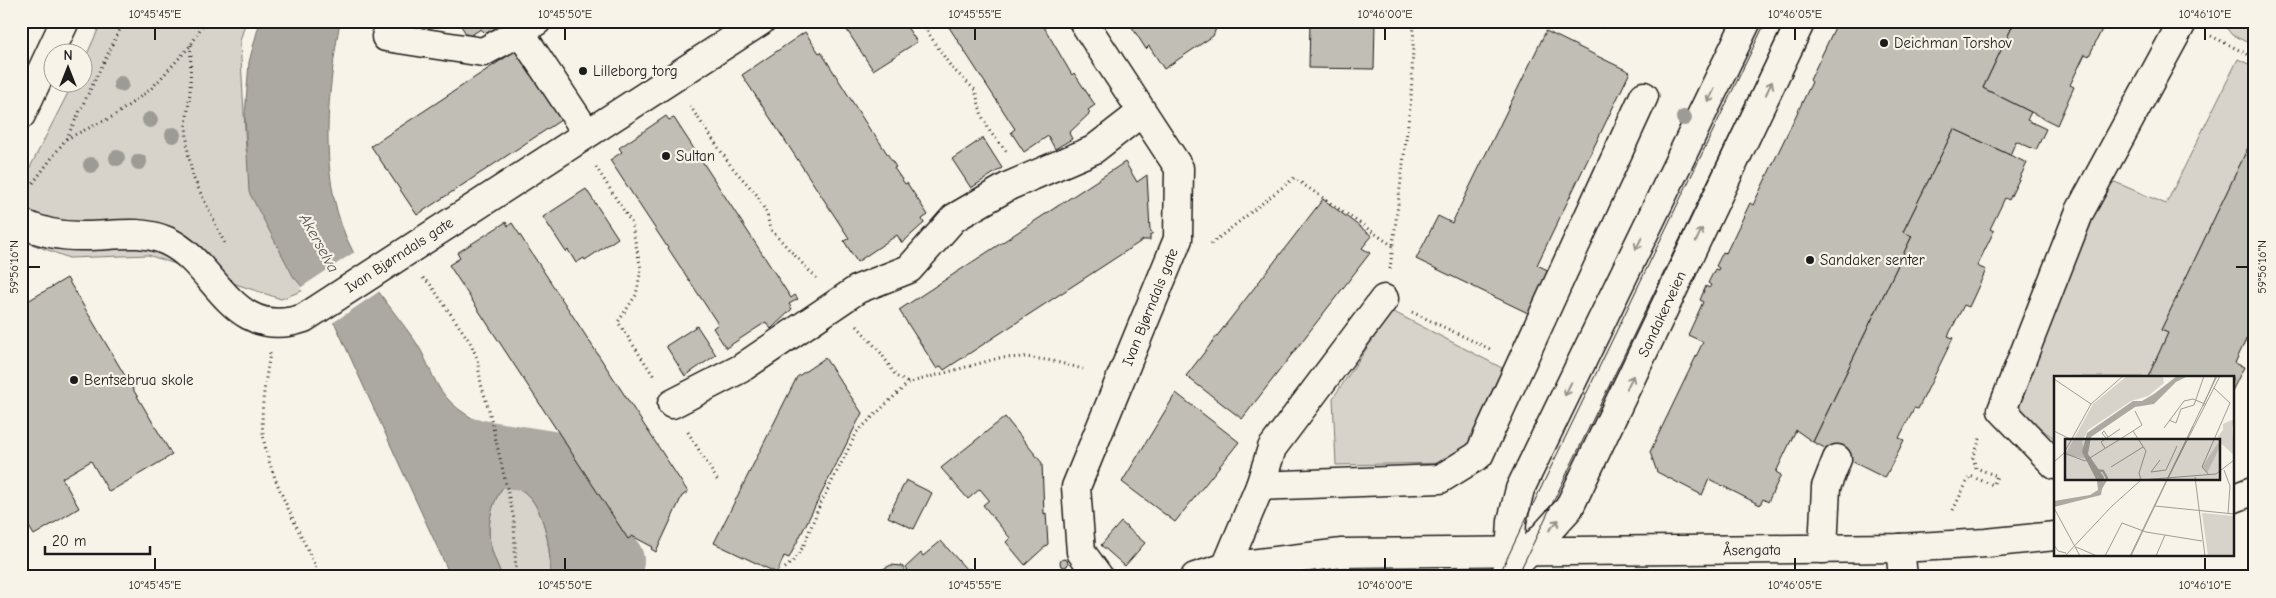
<svg xmlns="http://www.w3.org/2000/svg" width="2276" height="598" viewBox="0 0 2276 598" font-family="'Comic Neue',sans-serif">
<rect width="100%" height="100%" fill="#f7f3e8"/>
<filter id="ink" filterUnits="userSpaceOnUse"><feTurbulence type="fractalNoise" baseFrequency=".02" numOctaves="2"/><feDisplacementMap in="SourceGraphic" scale="10" xChannelSelector="R" yChannelSelector="G"/><feConvolveMatrix kernelMatrix="1 2 1 2 8 2 1 2 1" color-interpolation-filters="sRGB"/></filter>
<g filter="url(#ink)">
<g fill="#d7d3cb" stroke="#7a7874">
<path d="M102,21H246L240,41L246,150L317,285L281,299L148,255L69,258L21,240V185L73,83L82,82L83,63Z"/>
<path d="M2221,21H2255V46L2232,35Z"/>
<path d="M2238,59L2255,67V133L2161,330L2168,333L2148,377H2055V439L2012,407L2101,189L2115,182L2166,204Z"/>
<path d="M1392,311L1502,368L1480,435L1446,463L1336,465L1333,398Z"/>
<path d="M504,486C542,483 552,548 550,577H502C499,567 493,557 491,547C486,528 491,502 504,486Z"/>
</g>
<path fill="#aca9a2" stroke="#72716c" d="M260,21H340C328,91 318,170 346,237C362,274 390,306 413,338C427,356 431,380 446,397C461,415 485,425 506,436C534,451 560,483 569,513C576,533 576,556 577,577H550C552,548 542,483 504,486C491,502 486,528 491,547C493,557 499,567 502,577H451L336,326L293,276L249,192L245,115L249,62Z"/>
<path fill="#f7f3e8" d="M356,251L380,291L331,324L300,288Z"/>
<g fill="none" stroke-linecap="round" stroke-linejoin="round">
<path stroke="#aca9a2" stroke-width="64" d="M449,447L552,463L612,561L603,577"/>
</g>
<g fill="#c0beb5" stroke="#1c1c1c">
<path d="M458,21H510L488,36L481,29L468,37Z"/>
<path d="M841,21H903L917,42L873,70Z"/>
<path d="M945,21H1037L1038,24L1041,22L1072,75L1074,73L1095,105L1088,110L1090,113L1069,133L1072,139L1055,149L1048,136L1024,152L1011,132L1015,129Z"/>
<path d="M1128,21H1219L1213,36L1164,69L1149,46L1146,49Z"/>
<path d="M1310,21H1375L1374,69L1309,68Z"/>
<path d="M1589,21H1607L1603,28Z"/>
<path d="M1838,21H2015L1983,88L2031,112L2027,120L2046,129L2036,150L2016,141L2010,155L1954,129L1903,232L1912,236L1813,442L1796,430L1776,472L1781,475L1768,502L1763,499L1760,505L1709,479L1702,495L1657,472L1650,452L1703,342L1688,335L1703,302L1700,300L1706,286L1709,288L1711,285L1708,283L1715,269L1718,270L1719,268L1716,266L1723,252L1726,253L1750,203L1753,205L1812,82L1810,80Z"/>
<path d="M2015,21H2106L2089,56L2085,54L2070,85L2074,87L2057,125L1983,88Z"/>
<path d="M1546,31L1630,72L1537,265L1552,272L1532,315L1416,259L1438,216L1452,223Z"/>
<path d="M805,32L819,53L821,52L872,133L873,132L896,167L894,168L905,184L907,183L928,215L922,219L924,223L902,243L897,235L857,262L844,241L849,238L742,75Z"/>
<path d="M518,49L564,118L417,215L371,146Z"/>
<path d="M666,116L669,120L674,118L791,298L795,295L798,299L789,304L792,309L771,329L766,322L726,348L713,328L718,324L610,160L622,152L619,148Z"/>
<path d="M1954,129L2027,163L2009,200L2005,198L1990,229L1994,231L1977,266L1986,270L1969,307L1964,305L1948,336L1953,338L1918,409L1914,408L1899,438L1904,440L1885,478L1813,442L1912,236L1903,232Z"/>
<path d="M2255,133V310L2247,327L2251,329L2235,363L2244,367L2232,391V377H2148L2168,333L2161,330Z"/>
<path d="M983,138L1002,168L971,188L952,159Z"/>
<path d="M1125,162L1137,182L1147,175L1150,230L1153,233L1150,235V240H1143L944,370L941,366L937,369L899,310Z"/>
<path d="M586,189L618,238L585,260L584,258L576,263L568,250L566,252L543,217Z"/>
<path d="M1323,199L1372,236L1362,248L1370,253L1242,419L1186,376Z"/>
<path d="M506,222L508,226L512,223L688,492L682,496L656,552L651,549L653,547L632,536L628,539L449,265L460,258L457,253Z"/>
<path d="M67,278L172,455L109,492L91,461L62,478L79,508L34,535L21,514V305Z"/>
<path d="M697,326L716,355L685,376L666,346Z"/>
<path d="M825,358L862,413L789,558L784,556L777,573L714,543L797,377Z"/>
<path d="M1176,393L1239,442L1175,522L1122,482Z"/>
<path d="M1005,417L1042,463L1044,514L1046,513L1048,544L1025,565L1006,542L1010,538L983,505L989,500L980,489L968,499L941,468Z"/>
<path d="M906,480L932,493L914,529L888,517Z"/>
<path d="M1121,522L1145,543L1125,566L1101,545Z"/>
<path d="M941,541L967,570L969,568L976,577H878L881,570L891,565L902,566L906,571L908,570L906,567L921,553L923,556Z"/>
<circle cx="1064" cy="563" r="4"/>
</g>
<g fill="none" stroke-linecap="round" stroke-linejoin="round">
<defs>
<g id="minor">
<path d="M537,21L520,32L587,133"/>
<path d="M1083,21L1179,168L1178,239L1076,487L1081,552L1099,577"/>
<path d="M386,37L483,52L520,32"/>
<path d="M21,115L65,21"/>
<path d="M21,223C40,232 60,236 80,236C110,237 138,228 167,241C217,264 231,343 304,318L761,21"/>
<path d="M1384,299L1272,448L1260,486L1440,479L1479,455L1644,96"/>
<path d="M672,404L740,369L858,289L909,269L954,218L1009,186L1093,150L1142,112"/>
<path d="M2055,465L2002,410L2080,211L2183,21"/>
<path d="M2232,499L2255,490"/>
<path d="M1900,548L1903,577"/>
<path d="M1823,549L1826,487L1837,459"/>
<path d="M1226,567L1260,486"/>
<path d="M1195,577L1226,567L1342,553L1900,548L1986,543L2055,536"/>
</g>
<g id="major">
<path d="M1507,572L1528,553L1569,508L1801,21"/>
<path d="M1505,577L1510,553L1512,521L1520,489L1747,21"/>
</g>
</defs>
<use href="#minor" stroke="#1c1c1c" stroke-width="31"/>
<use href="#major" stroke="#1c1c1c" stroke-width="31"/>
<g stroke="#1c1c1c" stroke-width="3" stroke-dasharray="1 4" stroke-linecap="butt">
<path d="M928,21L927,31L951,67L975,90L982,116L990,132L1007,152"/>
<path d="M2211,36L2255,58"/>
<path d="M191,45L190,93L186,125L188,153L193,177L226,246"/>
<path d="M690,106L731,166L757,195L767,214L770,229L816,278"/>
<path d="M66,139L124,21"/>
<path d="M596,167L631,222L641,269L636,295L618,322L655,378"/>
<path d="M33,183L66,139L114,116L151,89L191,45L205,21"/>
<path d="M1211,244L1294,178L1393,246"/>
<path d="M1390,269L1411,99L1414,21"/>
<path d="M423,278L430,284L470,342L477,358L481,384L489,410L514,519L516,577"/>
<path d="M1412,312L1492,350"/>
<path d="M857,326L881,353L896,376L908,383"/>
<path d="M270,353C266,379 260,407 263,433C266,471 300,531 316,568L315,577"/>
<path d="M688,432L719,483"/>
<path d="M1953,510L1970,476L1993,485L1997,476L1976,468L1973,458L1981,436"/>
<path d="M785,568L793,561L803,547L819,507L857,432L908,383L999,358L1026,357L1053,361L1083,369"/>
</g>
<use href="#minor" stroke="#f7f3e8" stroke-width="28"/>
<use href="#major" stroke="#f7f3e8" stroke-width="28"/>
<g stroke="#1c1c1c" stroke-width="1">
<path d="M1498,577L1766,21"/>
<path d="M1517,577L1785,21"/>
</g>
</g>
<g fill="#9d9b95">
<circle cx="121" cy="84" r="8"/>
<circle cx="1684" cy="118" r="8"/>
<circle cx="150" cy="120" r="8"/>
<circle cx="173" cy="135" r="8"/>
<circle cx="117" cy="158" r="8"/>
<circle cx="139" cy="162" r="8"/>
<circle cx="91" cy="165" r="8"/>
</g>
<defs><path id="oneway-shaft" d="M-6 0H5M1.5-3L5.5 0L1.5 3" fill="none" stroke-width="1.6" stroke-linecap="round" stroke-linejoin="round" transform="scale(1.25)"/></defs>
<g stroke="#94928c">
<use href="#oneway-shaft" transform="translate(1769 88) rotate(-65)"/>
<use href="#oneway-shaft" transform="translate(1711 96) rotate(116)"/>
<use href="#oneway-shaft" transform="translate(1699 235) rotate(-65)"/>
<use href="#oneway-shaft" transform="translate(1639 243) rotate(116)"/>
<use href="#oneway-shaft" transform="translate(1630 382) rotate(-65)"/>
<use href="#oneway-shaft" transform="translate(1568 389) rotate(116)"/>
<use href="#oneway-shaft" transform="translate(1554 525) rotate(-48)"/>
</g>
</g>
<path fill="none" stroke="#1c1c1c" stroke-width="2" d="M155,28V40M565,28V40M975,28V40M1385,28V40M1795,28V40M2205,28V40M28,267H40M2236,267H2248M155,558V570M565,558V570M975,558V570M1385,558V570M1795,558V570M2205,558V570"/>
<g fill="#1c1c1c" stroke="#f7f3e8" stroke-width="2">
<circle cx="1884" cy="43" r="5"/>
<circle cx="583" cy="71" r="5"/>
<circle cx="666" cy="156" r="5"/>
<circle cx="1810" cy="260" r="5"/>
<circle cx="74" cy="380" r="5"/>
</g>
<g text-anchor="middle" dominant-baseline="central" stroke-width="4.5" stroke-linejoin="round" paint-order="stroke">
<g font-size="15" fill="#1c1c1c" stroke="#f7f3e8" text-anchor="start">
<text x="1894" y="43">Deichman Torshov</text>
<text x="593" y="71">Lilleborg torg</text>
<text x="676" y="156">Sultan</text>
<text x="1820" y="260">Sandaker senter</text>
<text x="84" y="380">Bentsebrua skole</text>
</g>
<g font-size="15" fill="#1c1c1c" stroke="#f7f3e8">
<text transform="translate(399 255) rotate(-33)">Ivan Bjørndals gate</text>
<text transform="translate(1150 307) rotate(-68)">Ivan Bjørndals gate</text>
<text transform="translate(1662 314) rotate(-65)">Sandakerveien</text>
<text transform="translate(1752 550) rotate(-1)">Åsengata</text>
</g>
<g font-size="16" font-style="italic" fill="#565452" stroke="#f7f3e8">
<text transform="translate(319 243) rotate(61)">Akerselva</text>
</g>
</g>
<g transform="translate(2054 376)">
<rect width="180" height="180" fill="#f7f3e8"/>
<path d="M73,0H109L110,7L94,20L77,25L34,54L28,66L33,83L11,79L39,28ZM180,43L178,52L180,79L162,63L169,54V48ZM164,67L167,69L153,97L148,91ZM148,137L180,140V180H154Z" fill="#d7d3cb"/>
<path d="M123,0H134L122,6L100,28L81,31L37,61L34,78L50,101L47,119L0,131V125L36,119L44,114L43,105L28,76L33,57L79,25H88L100,18Z" fill="#aca9a2"/>
<path fill="none" stroke="#aca9a2" stroke-width="2.5" d="M42,94L49,95L53,102L47,112"/>
<path fill="none" stroke="#9f9d96" stroke-width="1" d="M0,3L37,28M149,30L162,0M115,44L122,47L127,33L140,29L150,0M110,52L130,25L139,23L151,28M0,55L16,63M79,55L88,49L81,35M52,62L48,57L50,55L54,61M51,72L47,66L66,53M10,77L31,85L79,55L92,75L85,97L87,104M106,84L97,96L112,94L123,70M0,86L10,77L37,28L69,0M57,91L89,71M170,94L176,110L174,138M155,99L148,91L176,27L160,12M141,101L151,180M114,102L166,0M101,130L180,138M0,132L26,180M0,169L4,175L12,177M22,171L43,180M11,180L58,130L87,104L162,98L180,84M51,180L68,147L92,156L148,165M76,180L163,0M77,180L139,50M102,180L111,159"/>
<path fill="#1c1c1c" fill-opacity="0.15" stroke="#1c1c1c" stroke-width="2.5" d="M11,63H166V104H11Z"/>
<rect width="180" height="180" fill="none" stroke="#1c1c1c" stroke-width="2.5"/>
</g>
<rect width="2276" height="598" fill="none" stroke="#f7f3e8" stroke-width="55"/>
<g transform="translate(68 68)"><circle r="24" fill="#f7f3e8" stroke="#9f9d96"/>
<path d="M0-4L9 19L0 12L-9 19Z" fill="#1c1c1c"/>
<text y="-8" font-size="14" font-weight="bold" text-anchor="middle" fill="#1c1c1c">N</text>
</g>
<path d="M45 546v8h105v-8" fill="none" stroke="#1c1c1c" stroke-width="2.5"/>
<text x="52" y="546" font-size="15" fill="#1c1c1c" stroke="#f7f3e8" stroke-width="4" paint-order="stroke">20 m</text>
<rect x="28" y="28" width="2220" height="542" fill="none" stroke="#1c1c1c" stroke-width="2"/>
<g font-size="12" text-anchor="middle" fill="#1c1c1c">
<text x="155" y="18">10°45'45"E</text>
<text x="565" y="18">10°45'50"E</text>
<text x="975" y="18">10°45'55"E</text>
<text x="1385" y="18">10°46'00"E</text>
<text x="1795" y="18">10°46'05"E</text>
<text x="2205" y="18">10°46'10"E</text>
<text transform="translate(14 267) rotate(-90)" y="4">59°56'16"N</text>
<text transform="translate(2262 267) rotate(-90)" y="4">59°56'16"N</text>
<text x="155" y="589">10°45'45"E</text>
<text x="565" y="589">10°45'50"E</text>
<text x="975" y="589">10°45'55"E</text>
<text x="1385" y="589">10°46'00"E</text>
<text x="1795" y="589">10°46'05"E</text>
<text x="2205" y="589">10°46'10"E</text>
</g>
</svg>
